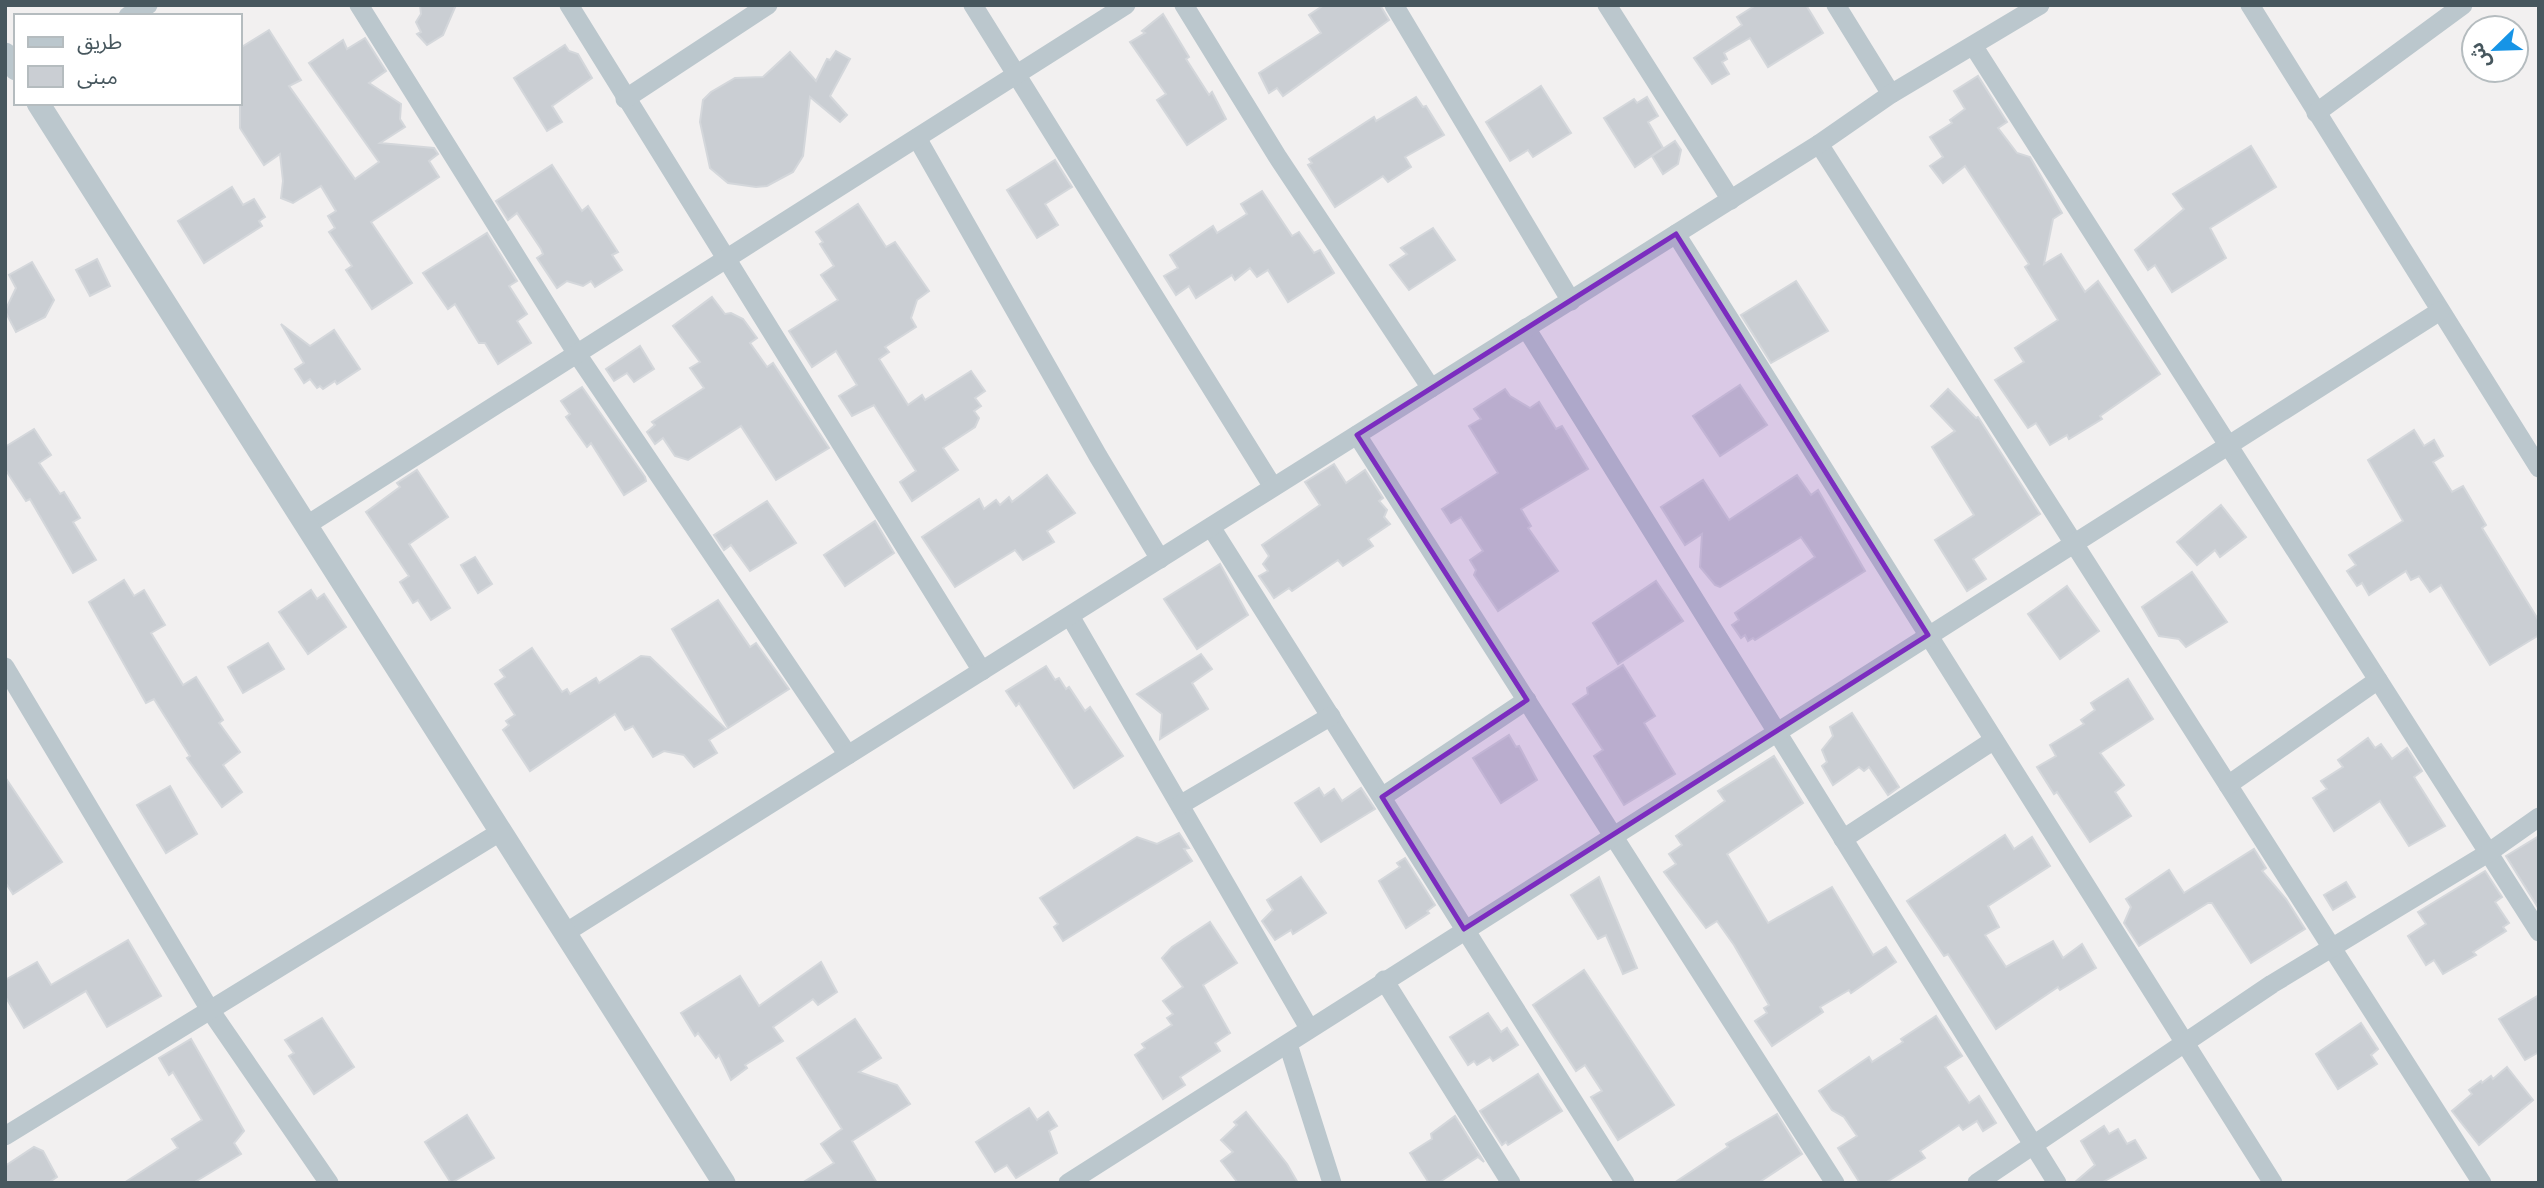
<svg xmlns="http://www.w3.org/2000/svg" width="2544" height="1188" viewBox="0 0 2544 1188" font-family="Overpass,'Noto Sans Arabic',sans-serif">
<rect width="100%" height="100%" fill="#f2f0f0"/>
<g fill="#caced3" stroke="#d4d7db" stroke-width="2">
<path d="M420,5H456L443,35L427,45L417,34L421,32L416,22L421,14Z"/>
<path d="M1324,5H1380L1389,20L1283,96L1277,88L1269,93L1259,73L1321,33L1309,15Z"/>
<path d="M1756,5H1806L1823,33L1768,67L1750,38L1724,53L1727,59L1722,62L1729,74L1712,84L1694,58L1742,25L1737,17Z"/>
<path d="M1163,14L1189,57L1186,59L1209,95L1212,92L1226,119L1187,145L1157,100L1166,94L1130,42L1145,33L1142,31Z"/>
<path d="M269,30L301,80L289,86L355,179L379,162L309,63L343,40L347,49L365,38L386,71L369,83L401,104L400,119L405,127L380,143L434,148L438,154L429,161L439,177L371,222L412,283L372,309L346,270L352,266L329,232L335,228L328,216L336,211L321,186L293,203L281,198L283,181L280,154L264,165L240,128V48Z"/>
<path d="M565,45L569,51L578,54L592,78L552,106L562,122L547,131L514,78Z"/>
<path d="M836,51L850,59L830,96L847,115L840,122L810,97L803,156L793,172L767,186L756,187L728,183L710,168L700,122L703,100L711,92L735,78L763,77L790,52L816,81L827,59L830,60Z"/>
<path d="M1978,76L2007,122L1998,128L2017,153L2030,157L2062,213L2053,219L2044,264L2061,254L2085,292L2098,281L2160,374L2100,416L2102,419L2069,439L2067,435L2050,445L2036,423L2028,428L1995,380L2024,362L2015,348L2058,320L2025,267L2029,264L1965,166L1943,183L1930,166L1943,157L1930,137L1952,123L1950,120L1965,109L1954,91Z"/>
<path d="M1541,86L1571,133L1533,157L1528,150L1510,161L1486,122Z"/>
<path d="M1416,97L1423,107L1426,106L1444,135L1405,157L1411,167L1388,182L1383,176L1335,207L1308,165L1312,163L1309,159L1374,117L1376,121Z"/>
<path d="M1647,97L1658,116L1648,122L1663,148L1635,167L1604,118L1634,99L1637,103Z"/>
<path d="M1675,141L1681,150L1678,164L1663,174L1652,156Z"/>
<path d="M2251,146L2276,187L2210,228L2226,258L2172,292L2155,265L2148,270L2135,250L2184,209L2173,194Z"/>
<path d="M1055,160L1072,187L1045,204L1058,225L1037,238L1007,190Z"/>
<path d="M552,165L582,211L588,206L618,252L612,255L622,270L595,287L591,281L583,286L567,281L557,288L537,258L543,254L541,249L517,213L508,220L496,201Z"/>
<path d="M232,187L243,205L254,199L265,217L259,221L262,226L204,263L178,221Z"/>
<path d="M1262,191L1292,236L1299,232L1314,253L1320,250L1334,273L1288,302L1268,270L1257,277L1250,268L1235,280L1232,275L1196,298L1189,286L1176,295L1164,276L1178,268L1170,255L1213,226L1217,233L1247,214L1241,204Z"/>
<path d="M858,204L886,247L895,242L929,291L917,300L911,318L916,327L885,347L889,352L879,359L908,405L922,395L925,400L971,371L985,391L975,398L981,406L974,411L979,418L975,427L943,448L958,470L912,501L900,482L916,471L874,405L852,416L839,396L857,385L836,351L812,367L789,331L838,300L821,275L834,266L820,244L823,242L816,232Z"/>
<path d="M1433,228L1455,260L1409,290L1390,265L1407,254L1401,248Z"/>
<path d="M487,233L517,281L509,286L527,314L517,321L531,343L498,364L485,343H479L455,304L448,309L423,273Z"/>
<path d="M97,259L110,286L90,296L76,270Z"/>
<path d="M32,262L54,300L45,317L16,332L5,311L16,288L9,275Z"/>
<path d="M1796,281L1828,331L1771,363L1741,315Z"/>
<path d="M712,297L725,314L731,313L743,319L757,338L750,343L767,367L773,363L829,448L776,480L741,426L688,460L675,456L663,438L655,444L647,432L655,425L652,422L704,388L690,368L700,362L673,326Z"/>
<path d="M281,324L310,346L334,330L360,369L337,384L335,381L323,389L320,386L317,388L310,379L304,383L295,369L304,363Z"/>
<path d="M640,346L654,369L634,382L627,373L614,381L606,369Z"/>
<path d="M1740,385L1767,425L1720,456L1693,416Z"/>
<path d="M582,387L645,477L646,481L624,495L591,443L587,447L566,417L570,414L561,401Z"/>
<path d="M1505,389L1510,396L1530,408L1539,402L1556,429L1562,426L1588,469L1521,509L1531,526L1528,528L1558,571L1498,611L1474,575L1476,570L1470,560L1483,551L1461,517L1451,523L1442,509L1498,473L1469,426L1481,419L1474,409Z"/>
<path d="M1948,389L1976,418L1978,417L2040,514L1973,559L1986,579L1967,591L1935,540L1974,515L1932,447L1955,431L1931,406Z"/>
<path d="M34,429L51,455L39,463L60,494L64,492L80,518L73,522L96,560L73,573L30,499L26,501L5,469V447Z"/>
<path d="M2414,430L2424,446L2434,440L2443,456L2433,462L2452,492L2463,486L2486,525L2482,528L2539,621V635L2490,665L2441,585L2430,592L2419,576L2411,580L2406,571L2369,595L2362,583L2357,586L2347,571L2356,565L2349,555L2403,521L2368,460Z"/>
<path d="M1334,464L1346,483L1365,470L1383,498L1379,501L1387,510L1384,517L1390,524L1368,539L1373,546L1343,566L1338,560L1292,591L1289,588L1274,598L1259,576L1268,571L1263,564L1269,556L1262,545L1320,505L1305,482Z"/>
<path d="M417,470L448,517L409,544L450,608L431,620L418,600L413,603L400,582L409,576L366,512L400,487L397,483Z"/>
<path d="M1047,475L1075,513L1047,531L1054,542L1023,560L1015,550L955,587L922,537L979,499L984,509L996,500L1000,505L1009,497L1012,502Z"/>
<path d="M1797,475L1811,495L1818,490L1865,571L1755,640L1753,638L1748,641L1745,635L1741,638L1732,625L1739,620L1735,613L1815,557L1801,537L1720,587L1715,585L1700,567L1702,534L1685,545L1661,507L1703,480L1729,520Z"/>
<path d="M767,501L796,543L750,571L731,545L724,550L714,535Z"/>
<path d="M2221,505L2246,537L2220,557L2215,550L2197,565L2177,542Z"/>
<path d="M875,521L894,553L845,586L824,555Z"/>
<path d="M475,557L492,584L478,593L461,565Z"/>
<path d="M1220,564L1248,615L1197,649L1164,599Z"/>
<path d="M2192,572L2227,622L2186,647L2179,639L2159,636L2142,607Z"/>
<path d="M124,580L134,596L144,590L165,625L151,633L183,685L196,677L223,720L219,723L240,752L223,765L242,792L222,807L187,758L190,756L154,699L146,703L89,602Z"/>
<path d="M1656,581L1683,621L1618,664L1593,623Z"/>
<path d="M2067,586L2099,631L2060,659L2028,614Z"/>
<path d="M311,590L317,599L324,594L346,627L308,654L279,612Z"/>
<path d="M718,600L750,647L756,643L789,689L728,728L672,629Z"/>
<path d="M268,643L284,669L243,693L228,667Z"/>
<path d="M532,648L562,692L567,689L570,694L596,678L599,683L641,656L650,657L726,729L709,740L717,753L694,767L684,755L664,751L653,757L633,726L625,730L615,714L530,771L503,730L509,725L506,721L515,715L495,684L505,677L500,670Z"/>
<path d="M1201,654L1212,669L1192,683L1208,709L1160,739L1162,714L1137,694Z"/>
<path d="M1623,665L1655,716L1644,723L1675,774L1624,805L1594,756L1603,750L1573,704L1588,694L1587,688Z"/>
<path d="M1046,666L1055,680L1059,678L1066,689L1069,687L1085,711L1090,707L1123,756L1074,788L1019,703L1016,706L1006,691Z"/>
<path d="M2128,679L2153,719L2100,753L2124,785L2115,792L2131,816L2090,842L2057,792L2054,794L2037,767L2056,756L2050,745L2084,724L2081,720L2095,710L2091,703Z"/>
<path d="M1852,713L1899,787L1888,795L1869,767L1864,771L1859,767L1833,785L1822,766L1827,762L1822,750L1833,736L1830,727Z"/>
<path d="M1509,735L1516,747L1519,746L1537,780L1501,803L1473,758Z"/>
<path d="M2368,738L2375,748L2381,744L2392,759L2407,748L2422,771L2414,777L2445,826L2409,846L2380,801L2334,831L2313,798L2327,789L2321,781L2343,767L2338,760Z"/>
<path d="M1774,756L1803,803L1727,854L1768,923L1832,887L1873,955L1886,947L1896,962L1851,993L1849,990L1820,1007L1823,1012L1772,1046L1755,1021L1767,1013L1764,1008L1769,1005L1734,945L1717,921L1706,928L1664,872L1676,864L1669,854L1682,845L1676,836L1725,801L1718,791Z"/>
<path d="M5,777L62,862L13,894L5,882Z"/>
<path d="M170,786L197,834L166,853L137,805Z"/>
<path d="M1319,788L1324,796L1334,789L1342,801L1361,788L1375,809L1321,842L1295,803Z"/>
<path d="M1179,833L1189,848L1184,849L1192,861L1063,941L1054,927L1058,924L1040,898L1137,837L1157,844Z"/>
<path d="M2005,835L2014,849L2032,837L2050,866L1988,906L1999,927L1985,935L2006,967L2053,941L2063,958L2082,944L2096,968L2060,990L2058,987L1996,1029L1948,954L1944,956L1907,901Z"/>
<path d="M2539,836V909L2506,856Z"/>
<path d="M2254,849L2266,868L2262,871L2286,899L2305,929L2251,963L2212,903H2208L2139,946L2124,923L2131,907L2126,899L2169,870L2184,893Z"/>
<path d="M1405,858L1435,905L1427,911L1429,913L1406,928L1379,881L1400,867L1397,863Z"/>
<path d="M2485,871L2502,897L2495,902L2509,923L2503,927L2506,931L2473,952L2476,955L2443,974L2434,960L2426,965L2408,936L2426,924L2418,912Z"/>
<path d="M1301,877L1326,913L1293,934L1291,930L1275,940L1262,921L1273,910L1267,900Z"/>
<path d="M1599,877L1637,968L1623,974L1606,935L1598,939L1571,895Z"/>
<path d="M2346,882L2355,897L2333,910L2324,895Z"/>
<path d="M1210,922L1237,963L1203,985L1230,1033L1215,1043L1220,1051L1180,1077L1185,1085L1163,1099L1135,1055L1145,1048L1142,1044L1172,1025L1167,1018L1173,1014L1163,1001L1183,987L1162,958L1172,947Z"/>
<path d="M128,940L161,996L107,1027L86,991L24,1028L5,996V980L37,962L51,985Z"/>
<path d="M821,962L837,992L818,1005L813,999L773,1027L783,1041L745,1065L747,1068L731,1080L719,1055L716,1058L698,1033L695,1036L681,1013L740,976L759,1006Z"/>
<path d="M1584,970L1674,1105L1618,1140L1591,1097L1602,1091L1585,1065L1576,1071L1533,1005Z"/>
<path d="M2539,995V1052L2525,1060L2499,1019Z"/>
<path d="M1488,1013L1501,1032L1507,1028L1518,1045L1493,1061L1490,1057L1477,1065L1474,1061L1468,1065L1450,1037Z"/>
<path d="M1936,1016L1962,1056L1945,1067L1969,1103L1979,1096L1996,1123L1983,1131L1977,1121L1963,1130L1959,1125L1920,1151L1925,1158L1885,1183H1860L1838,1148L1857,1136L1844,1117L1832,1110L1819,1091L1869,1057L1872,1062L1903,1042L1901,1039Z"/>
<path d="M322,1018L354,1067L314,1094L289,1056L294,1053L285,1040Z"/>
<path d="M855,1019L881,1058L859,1072L897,1085L910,1104L852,1141L877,1183H802L834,1163L821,1144L842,1129L797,1058Z"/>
<path d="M2361,1023L2378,1049L2371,1055L2377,1064L2338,1089L2316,1054Z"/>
<path d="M191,1039L244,1131L234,1143L241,1154L193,1183H124L178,1148L172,1139L202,1120L173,1072L169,1075L159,1058Z"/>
<path d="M2507,1067L2533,1100L2479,1145L2452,1111L2472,1094L2469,1090L2481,1081L2482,1083L2491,1076L2493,1079Z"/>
<path d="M1538,1074L1562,1111L1508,1145L1506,1142L1502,1145L1480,1111Z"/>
<path d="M1029,1108L1037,1120L1048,1112L1057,1126L1049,1131L1057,1153L1016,1178L1007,1165L995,1172L976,1142Z"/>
<path d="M1246,1112L1287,1164L1298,1183H1238L1221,1161L1233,1152L1221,1140L1237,1125L1234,1122Z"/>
<path d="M1777,1114L1802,1154L1758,1183H1674L1728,1147L1726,1144Z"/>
<path d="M467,1115L494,1158L451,1183L425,1142Z"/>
<path d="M1455,1116L1484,1162L1478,1157L1438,1183H1429L1410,1153L1432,1139L1431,1134Z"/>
<path d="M2104,1126L2109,1134L2118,1129L2127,1144L2135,1140L2146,1158L2101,1183H2074L2095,1165L2081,1141Z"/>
<path d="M34,1147L43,1151L57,1177L48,1183H5V1166Z"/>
</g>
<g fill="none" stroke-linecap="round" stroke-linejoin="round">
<g stroke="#bbc7cd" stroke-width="19">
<path d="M359,5L577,354L848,755"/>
<path d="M569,5L982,671"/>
<path d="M973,5L1273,487"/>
<path d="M1184,5L1277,156L1431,388"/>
<path d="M1394,5L1571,301"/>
<path d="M1607,5L1731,200"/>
<path d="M1836,5L1891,94"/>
<path d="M2250,5L2539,468"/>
<path d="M128,16L148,5"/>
<path d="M1974,47L2539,932"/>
<path d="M625,99L768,5"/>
<path d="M2316,113L2463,5"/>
<path d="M917,138L1098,456L1160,559"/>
<path d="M1819,144L2482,1183"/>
<path d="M1676,234L2273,1183"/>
<path d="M1526,328L2057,1183"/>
<path d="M1357,435L1835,1183"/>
<path d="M307,525L1126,5"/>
<path d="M1211,527L1625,1183"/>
<path d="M1070,616L1309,1028"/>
<path d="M5,667L210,1010L329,1183"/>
<path d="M2228,785L2378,680"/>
<path d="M1382,797L1527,700"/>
<path d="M1180,805L1331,716"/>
<path d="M1843,839L1994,740"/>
<path d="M565,933L1819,144L1891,94L2040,5"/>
<path d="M1384,980L1511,1183"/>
<path d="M1288,1044L1332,1183"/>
<path d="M5,1136L500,832"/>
<path d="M1068,1183L2440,311"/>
<path d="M1977,1183L2272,984L2488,853L2539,817"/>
</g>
<g stroke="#bbc7cd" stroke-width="23">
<path d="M5,54L16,69"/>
<path d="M38,103L724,1183"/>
</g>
</g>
<path fill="#7b2cbf" fill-opacity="0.2" stroke="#7b2cbf" stroke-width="5" stroke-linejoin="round" d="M1676,234L1928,635L1464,929L1382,797L1527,700L1357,435Z"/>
<rect width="2544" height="1188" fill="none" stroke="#47575e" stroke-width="14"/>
<rect x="14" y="14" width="228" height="91" fill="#ffffff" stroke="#b5bcbf" stroke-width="2"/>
<rect x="28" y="37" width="35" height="10" fill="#bbc7cd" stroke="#b5bcbf" stroke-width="2"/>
<text x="77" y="49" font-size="21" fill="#47575e">طريق</text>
<rect x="28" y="66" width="35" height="21" fill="#caced3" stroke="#b5bcbf" stroke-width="2"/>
<text x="77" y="84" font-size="21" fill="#47575e">مبنى</text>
<g transform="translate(2495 49) rotate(247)"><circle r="33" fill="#ffffff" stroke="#b5bcbf" stroke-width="2"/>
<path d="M0-5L12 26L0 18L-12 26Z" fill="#1694e6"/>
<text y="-10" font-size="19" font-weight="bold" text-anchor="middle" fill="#47575e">ش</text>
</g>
</svg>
